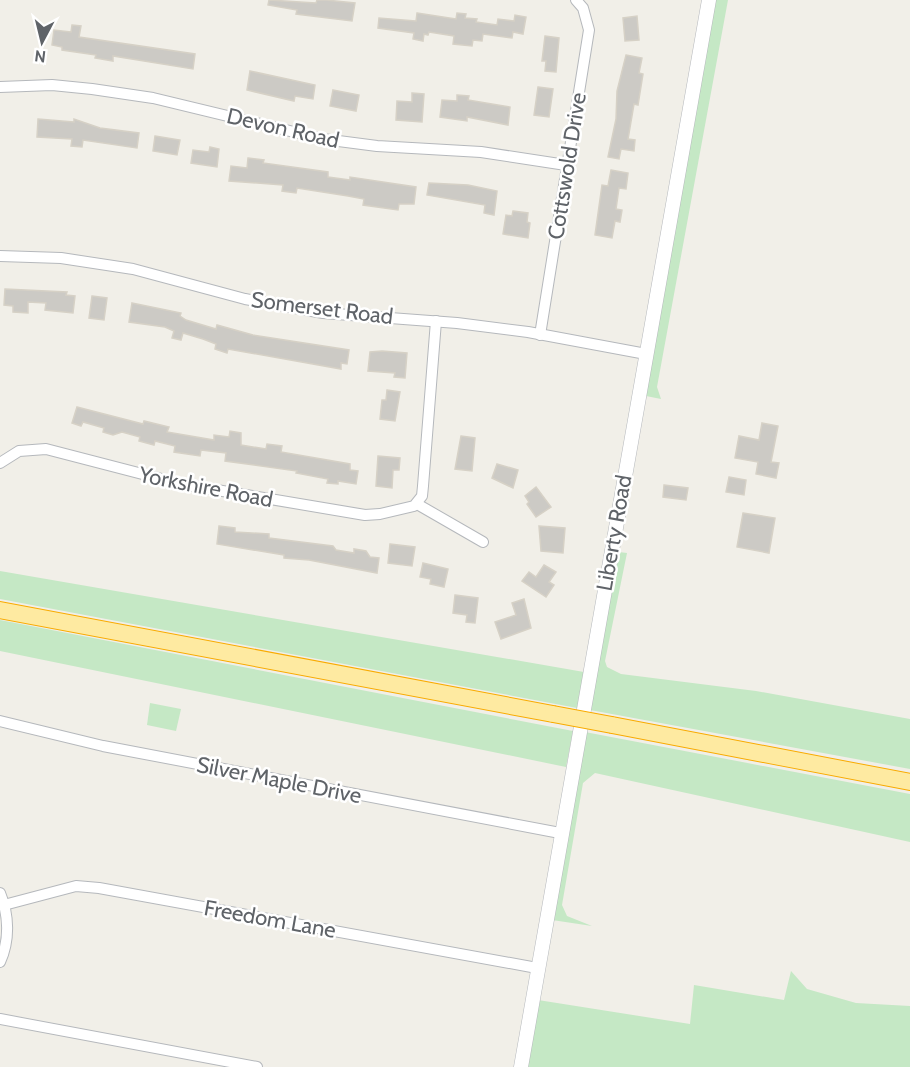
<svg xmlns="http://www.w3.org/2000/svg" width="910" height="1067" viewBox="0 0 910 1067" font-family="Cabin,sans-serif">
<rect width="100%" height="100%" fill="#f1efe8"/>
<g fill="#c5e8c5">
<path d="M715,0H728L657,387L661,399L646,396Z"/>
<path d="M619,552L627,553L605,661L607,667L621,674L756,691L910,719V769L590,710Z"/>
<path d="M0,571L584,672L577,708L0,599Z"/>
<path d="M0,620L573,731L566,767L0,651Z"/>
<path d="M150,703L181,709L176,731L147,725Z"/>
<path d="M585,732L910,794V842L595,773L583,783L562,905L567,916L592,926L552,920Z"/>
<path d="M791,971L807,989L856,1003L910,1006V1067H527L538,1000L690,1024L694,985L784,1000Z"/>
</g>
<g fill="#cccac5" stroke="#d6d1c6" stroke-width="1.5">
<path d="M269,0L316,3L317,0H326L355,3L352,21L296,14L297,10L268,5Z"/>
<path d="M417,13L456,19L457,13L466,14L465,18L477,19L476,22L497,25L498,19L514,21L515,15L526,17L523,34L513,32L512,38L483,34L482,41L473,40L472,46L453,44L454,36L429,32L428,35L424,34L423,41L413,39L414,33L378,28L379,18L416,21Z"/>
<path d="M637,16L639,40L625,41L623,18Z"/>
<path d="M72,25L81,26L79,37L195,54L193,69L113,56V61L95,58L96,55L62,50V47L52,45L54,30L71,32Z"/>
<path d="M545,36L559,38L556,72L545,71L546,61H542Z"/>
<path d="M626,55L642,58L639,73L643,74L638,105L634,104L628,139L635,140L634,151L621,149L619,159L608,157L616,119L617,91Z"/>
<path d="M250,71L315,85L313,99L295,96L294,101L247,90Z"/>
<path d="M538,87L553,89L549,117L534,115Z"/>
<path d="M333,90L359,95L356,111L330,106Z"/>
<path d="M412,93L424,94L422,122L396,120L397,101L412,102Z"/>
<path d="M457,95L469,96L468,100L510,107L508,125L467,117V121L440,117L442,100L457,101Z"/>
<path d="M38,119L74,122V119L100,128L139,133L137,148L83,140L82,147L71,146L72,139L37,137Z"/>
<path d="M155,136L180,140L177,155L153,151Z"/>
<path d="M210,147L219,149L217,167L191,163L193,150L209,152Z"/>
<path d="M248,158L264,160L263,163L328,172V177L350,180V177L416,187L414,204H399L398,210L363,205L364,199L348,196L297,188L296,193L282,191L283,185L229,181L231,166L247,168Z"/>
<path d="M611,170L628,173L626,189L619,188L616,209L622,210L620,222L615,221L612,238L595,235L602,185L608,186Z"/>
<path d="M429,183L468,185L497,191L494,215L484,213L485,205L427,195Z"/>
<path d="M513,211L528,213L527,222L530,223L528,238L503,234L506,215L512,216Z"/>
<path d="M5,289L67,292L66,295L75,296L73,313L45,310L46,303L28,302V313L13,312V306L4,305Z"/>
<path d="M92,296L107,298L104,320L89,318Z"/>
<path d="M132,303L181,313L180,316L186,320L216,329L217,325L253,335L349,350L347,364L341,363V369L228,349L227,353L215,349L216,344L203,339L183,333L181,340L172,338L174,331L165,327L129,322Z"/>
<path d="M382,351L407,353L405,378L394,377L395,373L368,371L370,352Z"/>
<path d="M387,390L400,392L395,421L380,419L382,400H386Z"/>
<path d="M77,407L143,424L144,421L169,427L167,432L214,440V435L229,437L230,431L241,433V445L266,449L267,444L282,446L281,452L350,464V470L358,471L356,484L338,481V484L327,483L328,479L296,473L297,471L225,461L226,453L201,450L200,456L174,452L175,446L155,441L154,445L139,441L140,437L122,432L113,435L103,432L104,428L83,422L81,426L72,423Z"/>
<path d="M762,423L778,426L771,462L779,463L776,478L756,474L758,462L735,458L739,436L759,440Z"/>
<path d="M461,436L475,438L472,471L455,469Z"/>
<path d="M378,456L400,458L399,470H393L392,488L376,486Z"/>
<path d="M497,464L518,470L513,488L492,478Z"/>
<path d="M729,477L746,480L744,495L726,492Z"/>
<path d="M664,485L688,488L686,500L663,497Z"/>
<path d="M536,487L551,507L536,517L527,504L529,502L525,496Z"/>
<path d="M743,513L775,518L769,553L737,547Z"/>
<path d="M219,526L235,528V532L269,534V538L333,546L336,550L354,553V549L366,551L370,557L379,558L377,573L309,560L284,558V555L217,544Z"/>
<path d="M539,526L565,528L563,553L541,551Z"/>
<path d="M390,544L415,547L412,566L388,563Z"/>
<path d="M423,563L448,569L444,587L430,584L431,579L420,577Z"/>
<path d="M544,565L556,572L549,582L554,585L546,597L522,581L529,572L536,577Z"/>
<path d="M455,595L478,598L475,623L466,622L467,615L453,613Z"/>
<path d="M524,599L531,628L501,639L495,622L516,615L512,603Z"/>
</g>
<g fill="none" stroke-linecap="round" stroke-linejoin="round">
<defs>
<g id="minor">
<path d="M0,87L52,85L92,89L153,98L323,139L377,146L481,152L566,165"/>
<path d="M0,256L61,258L133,269L245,299L323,313L457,323L528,332L646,354"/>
<path d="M540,335L589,30L583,8L576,0"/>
<path d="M0,463L19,451L46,449L181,484L365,515L380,514L414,506L422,496L423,486L436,321"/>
<path d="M417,504L483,542"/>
<path d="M0,721L103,746L560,833"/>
<path d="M0,893C9,915 10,940 0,962"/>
<path d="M4,905L76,886L99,888L537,968"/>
<path d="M0,1019L257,1067"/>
</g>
<path id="tertiary" d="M521,1067L709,0"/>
<g id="trunk">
<path d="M0,610L553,714"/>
<path d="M612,725L910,782"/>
</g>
</defs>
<use href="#minor" stroke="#b5b8bc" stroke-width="12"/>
<use href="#tertiary" stroke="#b5b8bc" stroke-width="15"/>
<use href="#trunk" stroke="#f9ab00" stroke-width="18"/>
<use href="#minor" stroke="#fff" stroke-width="10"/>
<use href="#tertiary" stroke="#fff" stroke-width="14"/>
<use href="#trunk" stroke="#feeaa1" stroke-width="16"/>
<defs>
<path id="trunk-bridge" d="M553,714L612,725"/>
</defs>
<use href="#trunk-bridge" stroke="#f9ab00" stroke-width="18" stroke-linecap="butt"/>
<use href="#trunk-bridge" stroke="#feeaa1" stroke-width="16"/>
</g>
<g text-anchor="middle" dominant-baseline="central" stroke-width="5" stroke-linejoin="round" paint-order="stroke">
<g font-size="22" fill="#5f6368" stroke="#fff">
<text transform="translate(283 128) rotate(13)">Devon Road</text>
<text transform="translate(567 166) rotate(-81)">Cottswold Drive</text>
<text transform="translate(322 308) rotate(7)">Somerset Road</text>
<text transform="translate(206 487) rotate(11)">Yorkshire Road</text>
<text transform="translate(614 533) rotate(-80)">Liberty Road</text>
<text transform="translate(279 780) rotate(11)">Silver Maple Drive</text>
<text transform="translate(270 919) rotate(10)">Freedom Lane</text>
</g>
</g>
<g transform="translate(42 42) rotate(187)" stroke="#ffffff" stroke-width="4.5" paint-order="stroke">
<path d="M0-4.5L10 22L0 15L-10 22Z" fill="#5f6368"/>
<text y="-9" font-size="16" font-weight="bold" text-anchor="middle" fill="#5f6368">N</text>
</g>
</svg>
